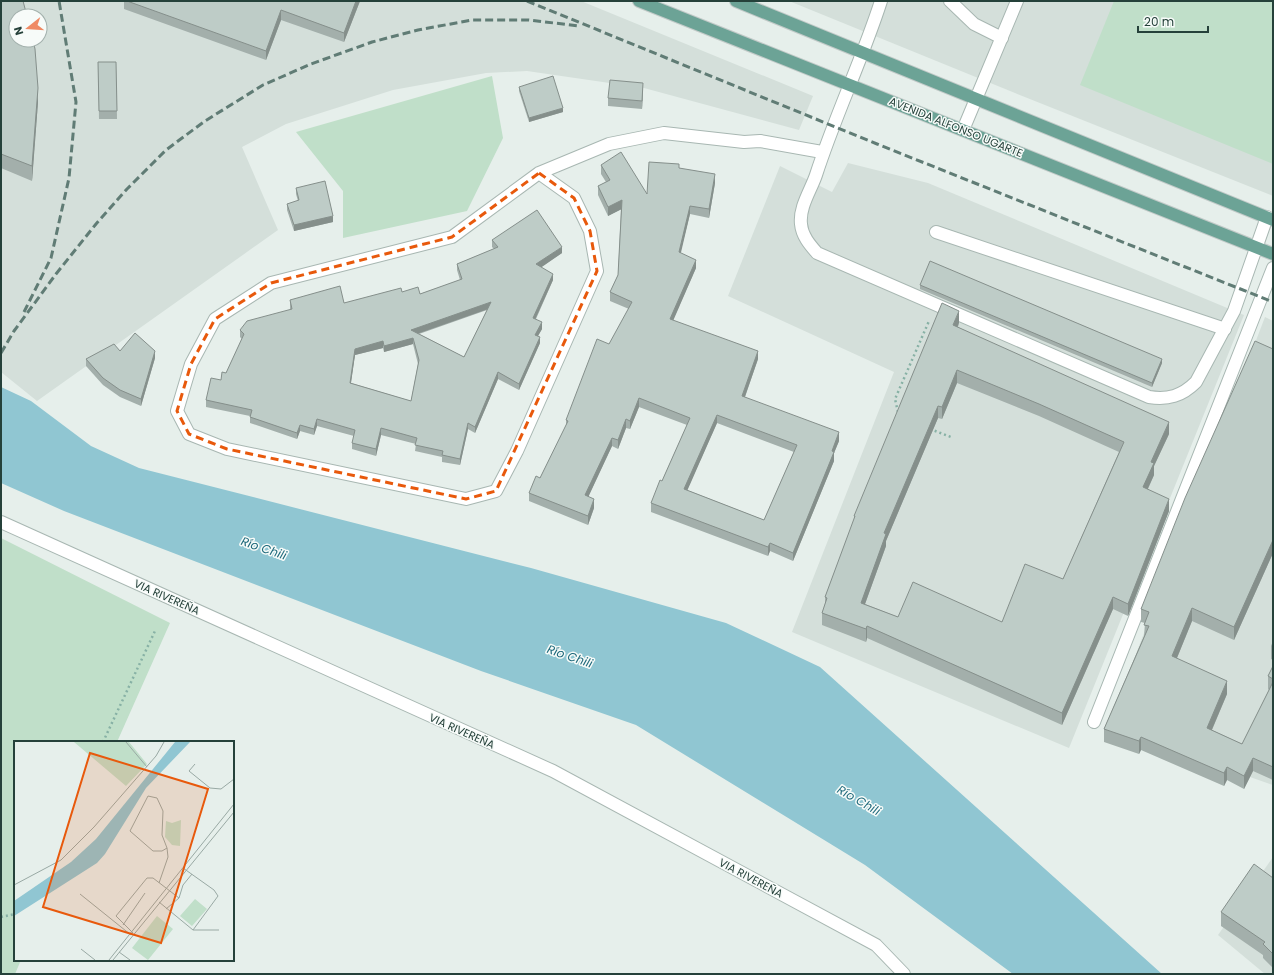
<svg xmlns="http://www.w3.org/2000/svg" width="1274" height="975" viewBox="0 0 1274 975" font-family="Poppins,sans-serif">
<rect width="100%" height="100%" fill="#e6efeb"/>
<g fill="#d4dfda" fill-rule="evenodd">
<path d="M1,1H581L813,96L799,130L644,88L527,71L486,73L393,90L286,124L242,147L278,230L37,401L1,372ZM16,16H40V40H16Z"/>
<path d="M789,1H1273V196L1015,93Z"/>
<path d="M848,163L928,183L1244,315L1069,748L792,632L894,372L728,296L780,166L832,192Z"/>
<path d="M1265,317L1273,321V785L1108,727Z"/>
<path d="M1273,857V974H1265L1218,935Z"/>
</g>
<g fill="#c0dfc9">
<path d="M1114,1H1273V164L1080,85Z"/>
<path d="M492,76L503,138L467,211L343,238V191L296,132Z"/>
<path d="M1,538L170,623L117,742H15V960H21L15,974H1Z"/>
</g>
<path fill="#90c6d2" d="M1,387L31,401L91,446L139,468L531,568L726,623L820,667L1162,974H1013L865,865L636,725L481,671L64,511L1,483Z"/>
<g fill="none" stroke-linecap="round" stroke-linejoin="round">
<defs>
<g id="minor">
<path d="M881,1C862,60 835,116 816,175C811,190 799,207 801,224C802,236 810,245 817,253L1149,397C1168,400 1182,396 1196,382L1234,311L1267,217"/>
<path d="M950,1L974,24L1002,38"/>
<path d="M963,130L1017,1"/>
<path d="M539,173L574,198L590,231L597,271L517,451L496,491L466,499L227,449L189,434L177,411L191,364L215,319L271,283L452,237L539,173L609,144L664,133L744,142L760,141L822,152"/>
<path d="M936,232L1225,329"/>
<path d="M1,522L553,771L876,945L904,974"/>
<path d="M1094,722L1273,268"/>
</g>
<g id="major">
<path d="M639,1L1273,254"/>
<path d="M736,1L1273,220"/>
</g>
</defs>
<use href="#minor" stroke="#a8b7b2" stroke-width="14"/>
<use href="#major" stroke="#c2cac8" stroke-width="14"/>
<g stroke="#87b1a5" stroke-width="2.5" stroke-dasharray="2 3" stroke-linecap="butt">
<path d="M898,412L895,399L929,321"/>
<path d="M930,429L951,437"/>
<path d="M103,742L155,631"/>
<path d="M1,917L15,914"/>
</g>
<use href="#minor" stroke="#fff" stroke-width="12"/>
<use href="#major" stroke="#6ca396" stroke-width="12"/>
<g stroke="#607c75" stroke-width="3" stroke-dasharray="8 4" stroke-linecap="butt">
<path d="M527,1L877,144L1273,302"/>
<path d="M24,312L51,258L69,178L76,102L59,1"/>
<path d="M1,353L14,331L56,274L96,224L127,189L166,150L205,121L263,85L311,64L372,42L418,30L472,20H529L579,26"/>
</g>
</g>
<g fill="#a3afab" fill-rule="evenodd">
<path d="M1,1L38,102L32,181L1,168Z"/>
<path d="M124,1H360L344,42L281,20L266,60L124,9Z"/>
<path d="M98,62H116L117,119H99Z"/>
<path d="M519,87L563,112L529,122L519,91Z"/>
<path d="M643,91L642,109L608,106V98Z"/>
<path d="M601,165L647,194L679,168L715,183L709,218L690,214L680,253L696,268L673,320L758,359L745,397L839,441L834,453V461L793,561L770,551L768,556L651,512V503L662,481L687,425L639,407L630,429L626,428L618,449L612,446L588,497L594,508L588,525L529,501V493L540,478L566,426V420L629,309L610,301V292L618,275L621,209L608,216L598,195V186L606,182L601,174ZM717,423L794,452L764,520L687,490Z"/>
<path d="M296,188L333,222L294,231L287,210V204L298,201L296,194Z"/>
<path d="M492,240L562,253L541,267L553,280L536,319L542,329L538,336L540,343L519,390L498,379L475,433L468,429L460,465L442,462V457L415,451L416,444L381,435L376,456L352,449V443L354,436L317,426L314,435L300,431L297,439L250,423V416L206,407V400L221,380L226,373L242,339L240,337V330L290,310V300L344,303L402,292L420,294L460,280L457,270V264L494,249L492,247ZM487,310L464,357L419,334ZM413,344L418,364L411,401L351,383L355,355L383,348L384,352Z"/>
<path d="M920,285L1162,363L1152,387L920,289Z"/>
<path d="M959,323L958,327L1169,434L1154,466V475L1148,489L1169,511L1128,616L1113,609L1062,725L867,638L866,642L822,625V613L825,604V597L854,520V516ZM957,383L1039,416L1119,452L1063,579L1002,622L898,617L865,604L886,546V541L938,418L942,419Z"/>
<path d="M1273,349V553L1234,640L1192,621L1177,658L1227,694L1212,730L1242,744L1269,690L1268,689V676L1273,666V780L1253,771L1244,789L1227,780L1224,786L1141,750L1139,754L1104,742V729L1144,636L1145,623L1141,622V609Z"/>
<path d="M120,351L155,358L141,406L120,397L103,385L86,366V359Z"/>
<path d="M1273,641V660L1271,659V646Z"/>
<path d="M1273,878V968L1263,958V955L1221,926V912Z"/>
</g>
<g fill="#858f8b">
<path d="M356,1H360L344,42V33Z"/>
<path d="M281,10V20L266,60V51Z"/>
<path d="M643,83V91L642,109V101Z"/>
<path d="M38,88V102L32,181V166Z"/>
<path d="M563,108V112L529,122V118Z"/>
<path d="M715,174V183L709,218V209Z"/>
<path d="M622,200V209L608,216V207Z"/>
<path d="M690,206V214L679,261V252Z"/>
<path d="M333,216V222L294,231V225Z"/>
<path d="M562,247V253L536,271V264Z"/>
<path d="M696,260V268L670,328V319Z"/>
<path d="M553,274V280L533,324V318Z"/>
<path d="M491,302V308L411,336V330Z"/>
<path d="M959,311V323L953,338V325Z"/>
<path d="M542,322V329L535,341V335Z"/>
<path d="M540,337V343L519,390V384Z"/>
<path d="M413,338V344L384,352V346Z"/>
<path d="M383,341V348L355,355L350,389V383L355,349Z"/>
<path d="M155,351V358L141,406V399Z"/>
<path d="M758,351V359L742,405V396Z"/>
<path d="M1162,359V363L1152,387V383Z"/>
<path d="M957,370V383L942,419V407Z"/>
<path d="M498,372V379L475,433V427Z"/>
<path d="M639,398V407L630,429V421Z"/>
<path d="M938,406V418L886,541V546L861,615V603L884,533Z"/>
<path d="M717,415V423L684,498V489Z"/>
<path d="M317,419V426L314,435V429Z"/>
<path d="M626,419V428L618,449V440Z"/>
<path d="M1169,422V434L1154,466V475L1143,499V487L1151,462Z"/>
<path d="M468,423V429L460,465V459Z"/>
<path d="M300,425V431L297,439V433Z"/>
<path d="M381,428V435L376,456V449Z"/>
<path d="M839,432V441L834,453V461L793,561V553Z"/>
<path d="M612,438V446L585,504V495Z"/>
<path d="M594,499V508L588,525V516Z"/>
<path d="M1169,499V511L1128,616V604Z"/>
<path d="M1273,540V553L1234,640V627Z"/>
<path d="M770,543V551L768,556V547Z"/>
<path d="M1113,597V609L1062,725V713Z"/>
<path d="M1192,608V621L1172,670V656Z"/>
<path d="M867,626V638L866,642V629Z"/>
<path d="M1227,681V694L1207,741V728Z"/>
<path d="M1141,737V750L1139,754V741Z"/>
<path d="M1253,758V771L1244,789V776Z"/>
<path d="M1227,767V780L1224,786V773Z"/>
</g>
<g fill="#beccc7" stroke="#858f8b" fill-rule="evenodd">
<path d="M1,1H23L27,16H16V40H33L35,49L38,88L32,166L1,154Z"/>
<path d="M127,1H356L344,33L281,10L266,51Z"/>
<path d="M98,62H116L117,111H99Z"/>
<path d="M553,76L563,108L529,118L519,87Z"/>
<path d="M610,80L643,83L642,101L608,98Z"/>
<path d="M621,152L647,194L649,162L679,164V168L715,174L709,209L690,206L679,252L696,260L670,319L758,351L742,396L839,432L832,451L834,452L793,553L770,543L768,547L651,503L660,480L662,481L690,418L639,398L630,421L626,419L618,440L612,438L585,495L594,499L588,516L529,493L536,476L540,478L568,421L566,420L597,339L609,344L632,302L610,292L618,275L622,200L608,207L598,186L610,180L601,165ZM717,415L797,445L764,520L684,489Z"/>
<path d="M325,181L333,216L294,225L287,204L299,200L296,188Z"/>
<path d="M537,210L562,247L536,264L553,274L533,318L542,322L535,335L540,337L519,384L498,372L475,427L468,423L460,459L442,455L443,451L415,445L417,438L381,428L376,449L352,443L355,430L317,419L314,429L300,425L297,433L250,417L252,410L206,400L211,378L221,380L222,372L226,373L244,334L240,330L247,321L292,309L290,300L340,286L344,303L401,288L402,292L418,287L420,294L462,279L457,264L498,247L492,240ZM491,302L464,357L411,330ZM413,338L419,360L411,401L350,383L355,349L383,341L384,346Z"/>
<path d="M930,261L1162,359L1152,383L920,285Z"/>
<path d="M942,303L959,311L953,325L1169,422L1151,462L1154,463L1143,487L1169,499L1128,604L1113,597L1062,713L867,626L866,629L822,613L827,598L825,597L855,516H854ZM957,370L1039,404L1124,442L1063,579L1025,564L1002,622L913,582L898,617L861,603L886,534L884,533L938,406L942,407Z"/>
<path d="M135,333L155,351L141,399L120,390L103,378L86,359L114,344L120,351Z"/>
<path d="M1255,341L1273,349V540L1234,627L1192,608L1172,656L1227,681L1207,728L1242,744L1273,682V767L1253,758L1244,776L1227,767L1224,773L1141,737L1139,741L1104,729L1149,626L1144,625L1149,612L1141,609L1185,498Z"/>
<path d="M1273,666V679L1268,676Z"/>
<path d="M1254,864L1273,878V954L1263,944L1265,942L1221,912Z"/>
</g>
<path fill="none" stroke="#e8590c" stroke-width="3" stroke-dasharray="8 5" stroke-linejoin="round" d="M539,173L574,198L590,231L597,271L496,491L466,499L227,449L189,434L177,411L191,364L215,319L271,283L452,237Z"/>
<g text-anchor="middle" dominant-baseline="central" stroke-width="3" stroke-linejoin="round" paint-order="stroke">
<g font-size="11" fill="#25413a" stroke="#f7fbf9">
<text transform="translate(956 127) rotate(22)">AVENIDA ALFONSO UGARTE</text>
<text transform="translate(167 597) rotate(24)">VIA RIVEREÑA</text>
<text transform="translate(462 731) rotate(24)">VIA RIVEREÑA</text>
<text transform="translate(751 878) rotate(28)">VIA RIVEREÑA</text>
</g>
<g font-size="12" font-style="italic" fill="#1f6a7c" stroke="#f7fbf9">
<text transform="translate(264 548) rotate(19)">Río Chili</text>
<text transform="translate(570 656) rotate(19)">Río Chili</text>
<text transform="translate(859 800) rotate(30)">Río Chili</text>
</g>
</g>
<g transform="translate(14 741)">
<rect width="220" height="220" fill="#e6efeb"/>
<path d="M60,1H115L133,23L112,45ZM167,79L166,105L158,104L151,96L152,80L158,82ZM181,158L193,168L178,185L166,175ZM143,175L159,188L134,219L118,207Z" fill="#c0dfc9"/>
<path d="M161,1H176L132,47L91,113L83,122L0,175V160L57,121L82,98Z" fill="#90c6d2"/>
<path fill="none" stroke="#99a9a4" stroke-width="1" d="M112,1L133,26M181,23L175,30L196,47L207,48L220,38M169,127L200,149L204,155L179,189M145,142L154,116L153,107L148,94L149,70L143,57L134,55L116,90L139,110H148L153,107M0,144L47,119L80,86L142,15L150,1M66,153L117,194M145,161L179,189H205M152,168L165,157L169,144L178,133M109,184L131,152M119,192L102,175L133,137H139L165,157M67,208L81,219M105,211L116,219M95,219L220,63M99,219L220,71"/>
<path fill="#e8590c" fill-opacity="0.15" stroke="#e8590c" stroke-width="2" d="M76,12L194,48L147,202L29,166Z"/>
<rect width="220" height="220" fill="none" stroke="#25413a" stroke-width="2"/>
</g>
<rect width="1274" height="975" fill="none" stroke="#25413a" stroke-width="4"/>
<g transform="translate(28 28) rotate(253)"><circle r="19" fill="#f7fbf9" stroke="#a3b1ad"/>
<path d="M0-3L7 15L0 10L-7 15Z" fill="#ef8a64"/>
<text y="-6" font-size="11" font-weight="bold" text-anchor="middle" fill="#25413a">N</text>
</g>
<path d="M1138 26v6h70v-6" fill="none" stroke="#25413a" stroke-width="2"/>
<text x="1144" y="26" font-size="12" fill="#25413a" stroke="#f7fbf9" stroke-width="3" paint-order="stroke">20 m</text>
</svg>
